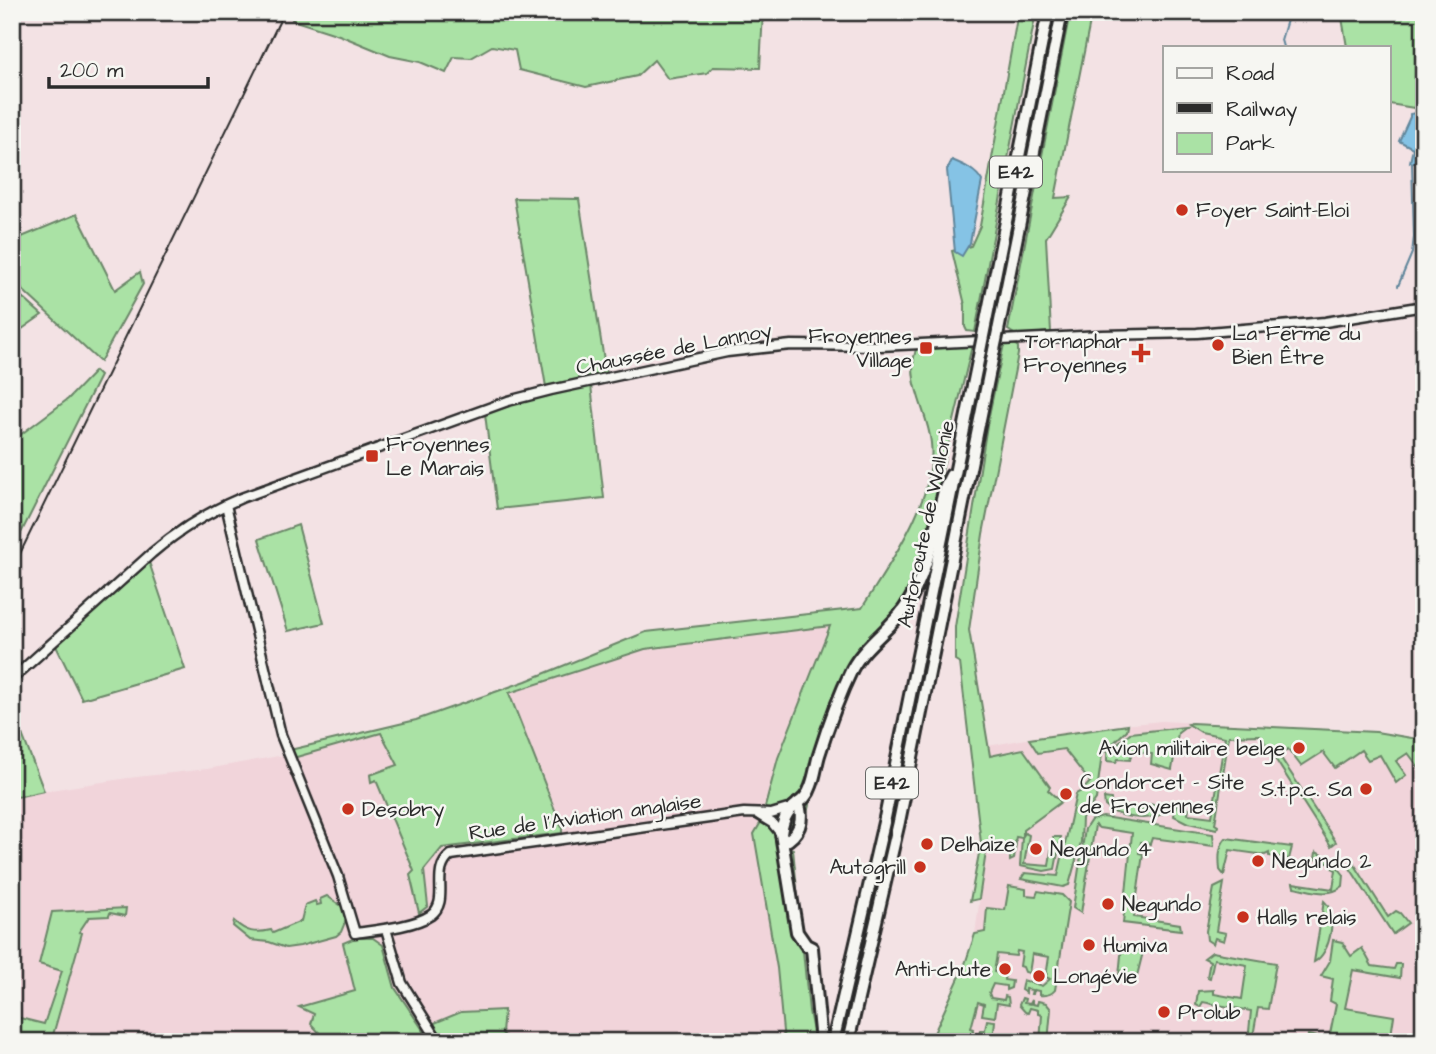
<svg xmlns="http://www.w3.org/2000/svg" width="1436" height="1054" viewBox="0 0 1436 1054" font-family="'Architects Daughter',sans-serif">
<rect width="100%" height="100%" fill="#f3e2e4"/>
<filter id="ink" filterUnits="userSpaceOnUse"><feTurbulence type="fractalNoise" baseFrequency=".0143" numOctaves="2"/><feDisplacementMap in="SourceGraphic" scale="14" xChannelSelector="R" yChannelSelector="G"/><feConvolveMatrix kernelMatrix="1 2 1 2 8 2 1 2 1" color-interpolation-filters="sRGB"/></filter>
<g filter="url(#ink)">
<g fill="#f1d4da">
<path d="M830,625L778,758L761,822L754,834L777,968L784,1042H12V798L44,791L128,778L207,769L284,755L293,757L508,693L645,649Z"/>
<path d="M1161,721L1376,732L1424,740V1042H951L974,986L985,932L975,934L986,852L990,757L988,746L1069,731Z"/>
</g>
<g fill="#aae2a5" stroke="#6a8668" stroke-width="2">
<path d="M296,12H763L760,68L713,67L707,73L668,79L654,60L637,76L586,87L519,70L515,50L492,46L471,58L454,57L446,73L420,62L390,56L339,35L292,20Z"/>
<path d="M1018,12H1036L975,332L967,331L965,327V305L952,251L971,246L980,226Z"/>
<path d="M1070,12H1092L1055,198L1071,197L1046,238L1051,332L1016,335L1008,330Z"/>
<path d="M1341,12H1424V115L1414,108L1389,104V47H1347Z"/>
<path d="M514,198L579,199L606,373L546,387Z"/>
<path d="M77,214L115,290L140,272L143,284L100,362L12,280V241Z"/>
<path d="M12,288L42,315L12,336Z"/>
<path d="M1013,343L1018,347V354L983,534L969,630L990,756L1023,749L1050,787L1048,790L1061,802L1023,830V836L1025,833L1029,835L1024,864L1049,866L1053,837H1061L1055,869L1044,871L1020,866L1022,838L1016,837L1015,841L1016,842L1014,859L1010,861V855L986,852L979,899L970,901L981,843L960,663L955,660V627L987,425L1004,344Z"/>
<path d="M972,346L923,550L910,585L898,610L865,645L820,755L807,814L797,833L794,843H790L789,848L793,849L809,1011L815,1042H784L777,968L754,834L761,822L778,758L830,626L645,649L509,693L562,828V833L442,848L424,870L428,906L419,913L410,875L414,871L376,780L371,782L370,775L398,765L381,733L293,758L290,750L416,720L526,681L646,632L862,608C890,563 937,498 931,443C928,411 905,382 916,349Z"/>
<path d="M95,371L100,376L12,551V435H20L68,399Z"/>
<path d="M591,385L604,498L497,509L485,414L521,402Z"/>
<path d="M298,525L324,623L288,631L259,539Z"/>
<path d="M149,562L185,669L82,699L56,646Z"/>
<path d="M12,708L44,791L12,798Z"/>
<path d="M1191,723L1376,732L1424,740V774L1408,753L1396,761L1406,775L1396,783L1380,755L1368,760L1361,750L1335,768L1323,752L1301,766L1288,749L1279,755L1336,842L1331,846L1260,735L1229,736L1215,824L1218,826L1217,829L1188,823L1174,816L1176,804L1189,808L1188,814L1212,817L1225,737L1201,732L1188,724Z"/>
<path d="M1128,725L1127,730L1102,754L1096,799L1082,818L1081,842L1069,885L1063,887L1021,879L1025,873L1058,876L1076,794L1083,790L1090,782L1064,749L1038,753L1029,739Z"/>
<path d="M1186,727L1178,733L1172,770L1151,764L1152,754L1132,751L1130,760L1118,759L1116,762L1107,761V752L1130,733Z"/>
<path d="M1104,798L1111,799V803L1146,810L1148,804L1165,806L1164,813C1149,822 1117,818 1105,806Z"/>
<path d="M1103,817L1213,834L1214,846L1152,838L1150,844L1141,842L1139,853L1143,854L1134,917L1180,924L1181,930L1123,923L1132,833L1099,828L1095,825L1081,913L1073,908L1085,829L1091,820Z"/>
<path d="M1226,838L1292,847L1289,859L1269,856V853L1265,855L1230,850L1224,875L1220,870C1219,859 1218,847 1226,838Z"/>
<path d="M1316,852L1333,861L1344,875L1343,886C1329,898 1311,890 1294,887L1293,883L1333,889L1336,870L1332,868V863L1315,859Z"/>
<path d="M1353,862L1388,917L1396,911L1400,913L1408,923L1393,934L1348,865Z"/>
<path d="M1224,883L1216,931L1226,933L1224,941L1215,938L1213,944L1207,940L1206,931L1214,888Z"/>
<path d="M1009,886L1026,889V895L1036,896L1038,891L1062,895L1069,902L1055,990C1051,995 1046,996 1039,995V991L1034,990L1033,994H1031L1032,990L1026,989V993L1021,990L1023,980L1042,986L1050,979L1046,977L1049,957L1032,954L1029,973L1025,972L1023,967L1020,966L1022,952L1017,951L1016,956L997,954L994,972L1005,974L1004,980L1012,981L1011,988L1006,990V986L993,984L989,993L991,998L1004,1000L1005,996L1008,997L1009,1005L997,1003L995,1017L982,1015L984,1004L978,1002L971,1028L974,1029L973,1033L979,1034L980,1030H985L987,1020L995,1021L993,1040L954,1034L951,1042H930L964,967L975,934L985,932L987,908L1005,910Z"/>
<path d="M327,896L343,907L346,920L341,932L336,936L300,946L286,948L269,942L250,940L233,926L234,921C246,932 255,934 271,930L273,933L301,921L305,905L315,901L317,905L321,904L320,899Z"/>
<path d="M1324,901C1338,913 1331,954 1314,962Z"/>
<path d="M126,908L125,916L110,913L109,916L89,917L79,932L82,933L51,1042H12V1016L44,1024L62,971L39,964L52,912Z"/>
<path d="M355,938H373L383,945L395,988L425,1033L421,1042H377L375,1039L372,1042H328L311,1024L314,1014L299,1007L355,991L343,943Z"/>
<path d="M1333,940L1342,942L1351,956L1362,948L1372,966L1394,969L1396,964H1401L1400,978L1353,970L1345,1008L1394,1016L1390,1042H1307L1308,1035L1329,1039L1336,1004L1330,1001L1333,979L1321,976L1330,961Z"/>
<path d="M1122,945L1143,952L1137,976H1119Z"/>
<path d="M1212,952L1276,963L1268,1009L1258,1008L1252,1042H1248L1251,1011L1203,1002L1200,1007L1196,1005L1198,991L1214,990V994L1242,999L1247,965L1214,959L1210,978L1207,977L1210,961L1204,958Z"/>
<path d="M1022,998L1025,999L1024,1003L1030,1004L1032,1000V1004L1037,1005L1038,1001L1046,1003L1051,1009L1048,1042H1040L1042,1015L1038,1014V1010L1030,1008L1028,1013L1025,1012L1019,1005Z"/>
<path d="M504,1010L502,1033L507,1038L499,1042H444L432,1024L461,1012Z"/>
</g>
<g fill="#85c3e5" stroke="#61869b" stroke-width="2">
<path d="M1415,113L1424,117V141L1414,163L1410,162L1413,148L1399,141L1410,117V114Z"/>
<path d="M952,160C964,165 976,170 982,181L970,243L962,256L955,252L947,170Z"/>
</g>
<g fill="none" stroke-linecap="round" stroke-linejoin="round">
<g stroke="#61869b" stroke-width="2">
<path d="M1283,47L1281,40L1287,20L1285,12"/>
<path d="M1398,286L1412,253L1414,237L1412,163"/>
</g>
<defs>
<g id="secondary">
<path d="M226,505L281,735L338,876L355,933C376,930 413,927 431,915C451,900 429,872 451,855L744,813L771,814L788,809"/>
<path d="M12,679L152,553C180,529 208,512 241,498L508,401L551,390L727,352L791,345L880,346L1102,335L1197,333L1325,322L1424,306"/>
<path d="M759,815L772,823L781,834"/>
<path d="M386,929L402,983L439,1042"/>
</g>
<g id="highway">
<path d="M984,331L1048,12"/>
<path d="M998,331L1062,12"/>
<path d="M783,843C799,835 805,820 798,803"/>
<path d="M821,1042L812,948L806,945L797,932L781,834C785,800 803,810 811,786C815,776 816,765 819,755C828,726 839,696 852,669C864,646 889,630 904,609C928,575 935,526 945,487L951,475"/>
<path d="M833,1042L885,818L980,351"/>
<path d="M848,1042L899,822L994,350"/>
</g>
</defs>
<use href="#secondary" stroke="#2b2b2b" stroke-width="13"/>
<use href="#highway" stroke="#2b2b2b" stroke-width="16"/>
<use href="#secondary" stroke="#f6f6f2" stroke-width="8"/>
<use href="#highway" stroke="#f6f6f2" stroke-width="10"/>
<path stroke="#2b2b2b" stroke-width="2" d="M12,570L284,12"/>
<defs>
<g id="highway-bridge">
<path d="M994,350L998,331"/>
<path d="M980,351L984,331"/>
</g>
</defs>
<use href="#highway-bridge" stroke="#2b2b2b" stroke-width="16" stroke-linecap="butt"/>
<use href="#highway-bridge" stroke="#f6f6f2" stroke-width="10"/>
</g>
</g>
<g fill="#c8321e" stroke="#f6f6f2" stroke-width="2.5">
<circle cx="1182" cy="210" r="7"/>
<circle cx="1218" cy="345" r="7"/>
<rect x="919" y="341" width="14" height="14" rx="3.5"/>
<path d="M1137.5 342.5h7v7h7v7h-7v7h-7v-7h-7v-7h7z"/>
<rect x="365" y="449" width="14" height="14" rx="3.5"/>
<circle cx="1299" cy="748" r="7"/>
<circle cx="1366" cy="789" r="7"/>
<circle cx="1066" cy="794" r="7"/>
<circle cx="348" cy="809" r="7"/>
<circle cx="927" cy="844" r="7"/>
<circle cx="1036" cy="849" r="7"/>
<circle cx="1258" cy="861" r="7"/>
<circle cx="920" cy="867" r="7"/>
<circle cx="1108" cy="904" r="7"/>
<circle cx="1243" cy="917" r="7"/>
<circle cx="1089" cy="945" r="7"/>
<circle cx="1005" cy="969" r="7"/>
<circle cx="1039" cy="976" r="7"/>
<circle cx="1164" cy="1012" r="7"/>
</g>
<g text-anchor="middle" dominant-baseline="central" stroke-width="5" stroke-linejoin="round" paint-order="stroke">
<g fill="#f6f6f2" stroke="#686867" stroke-width="2">
<rect x="990" y="156.5" width="52" height="31" rx="5"/>
<rect x="866" y="767.5" width="52" height="31" rx="5"/>
</g>
<g font-size="19" font-weight="bold" fill="#2b2b2b">
<text x="1016" y="172">E42</text>
<text x="892" y="783">E42</text>
</g>
<g font-size="21" fill="#2b2b2b" stroke="#f6f6f2" text-anchor="start">
<text x="1196" y="210">Foyer Saint-Eloi</text>
<text x="1232" y="333">La Ferme du<tspan x="1232" dy="24">Bien Être</tspan></text>
<text x="912" y="336" text-anchor="end">Froyennes<tspan x="912" dy="24">Village</tspan></text>
<text x="1127" y="341" text-anchor="end">Tornaphar<tspan x="1127" dy="24">Froyennes</tspan></text>
<text x="386" y="444">Froyennes<tspan x="386" dy="24">Le Marais</tspan></text>
<text x="1285" y="748" text-anchor="end">Avion militaire belge</text>
<text x="1080" y="782">Condorcet - Site<tspan x="1080" dy="24">de Froyennes</tspan></text>
<text x="1352" y="789" text-anchor="end">S.t.p.c. Sa</text>
<text x="362" y="809">Desobry</text>
<text x="941" y="844">Delhaize</text>
<text x="1050" y="849">Negundo 4</text>
<text x="1272" y="861">Negundo 2</text>
<text x="906" y="867" text-anchor="end">Autogrill</text>
<text x="1122" y="904">Negundo</text>
<text x="1257" y="917">Halls relais</text>
<text x="1103" y="945">Humiva</text>
<text x="991" y="969" text-anchor="end">Anti-chute</text>
<text x="1053" y="976">Longévie</text>
<text x="1178" y="1012">Prolub</text>
</g>
<g font-size="21" fill="#2b2b2b" stroke="#f6f6f2">
<text transform="translate(674 349) rotate(-11)">Chaussée de Lannoy</text>
<text transform="translate(926 524) rotate(-78)">Autoroute de Wallonie</text>
<text transform="translate(585 817) rotate(-8)">Rue de l'Aviation anglaise</text>
</g>
</g>
<rect width="1436" height="1054" fill="none" stroke="#f6f6f2" stroke-width="42"/>
<rect x="21" y="21" width="1394" height="1012" fill="none" stroke="#2b2b2b" stroke-width="2.5" filter="url(#ink)"/>
<rect x="1163" y="46" width="228" height="126" fill="#f6f6f2" stroke="#a5a5a2" stroke-width="2"/>
<rect x="1177" y="68" width="35" height="10" fill="#f6f6f2" stroke="#a5a5a2" stroke-width="2"/>
<text x="1226" y="80" font-size="21" fill="#2b2b2b">Road</text>
<rect x="1177" y="103" width="35" height="10" fill="#2b2b2b" stroke="#a5a5a2" stroke-width="2"/>
<text x="1226" y="116" font-size="21" fill="#2b2b2b">Railway</text>
<rect x="1177" y="133" width="35" height="21" fill="#aae2a5" stroke="#a5a5a2" stroke-width="2"/>
<text x="1226" y="150" font-size="21" fill="#2b2b2b">Park</text>
<path d="M49 77v10h159v-10" fill="none" stroke="#2b2b2b" stroke-width="3.5"/>
<text x="60" y="77" font-size="21" fill="#2b2b2b" stroke="#f6f6f2" stroke-width="5" paint-order="stroke">200 m</text>
</svg>
